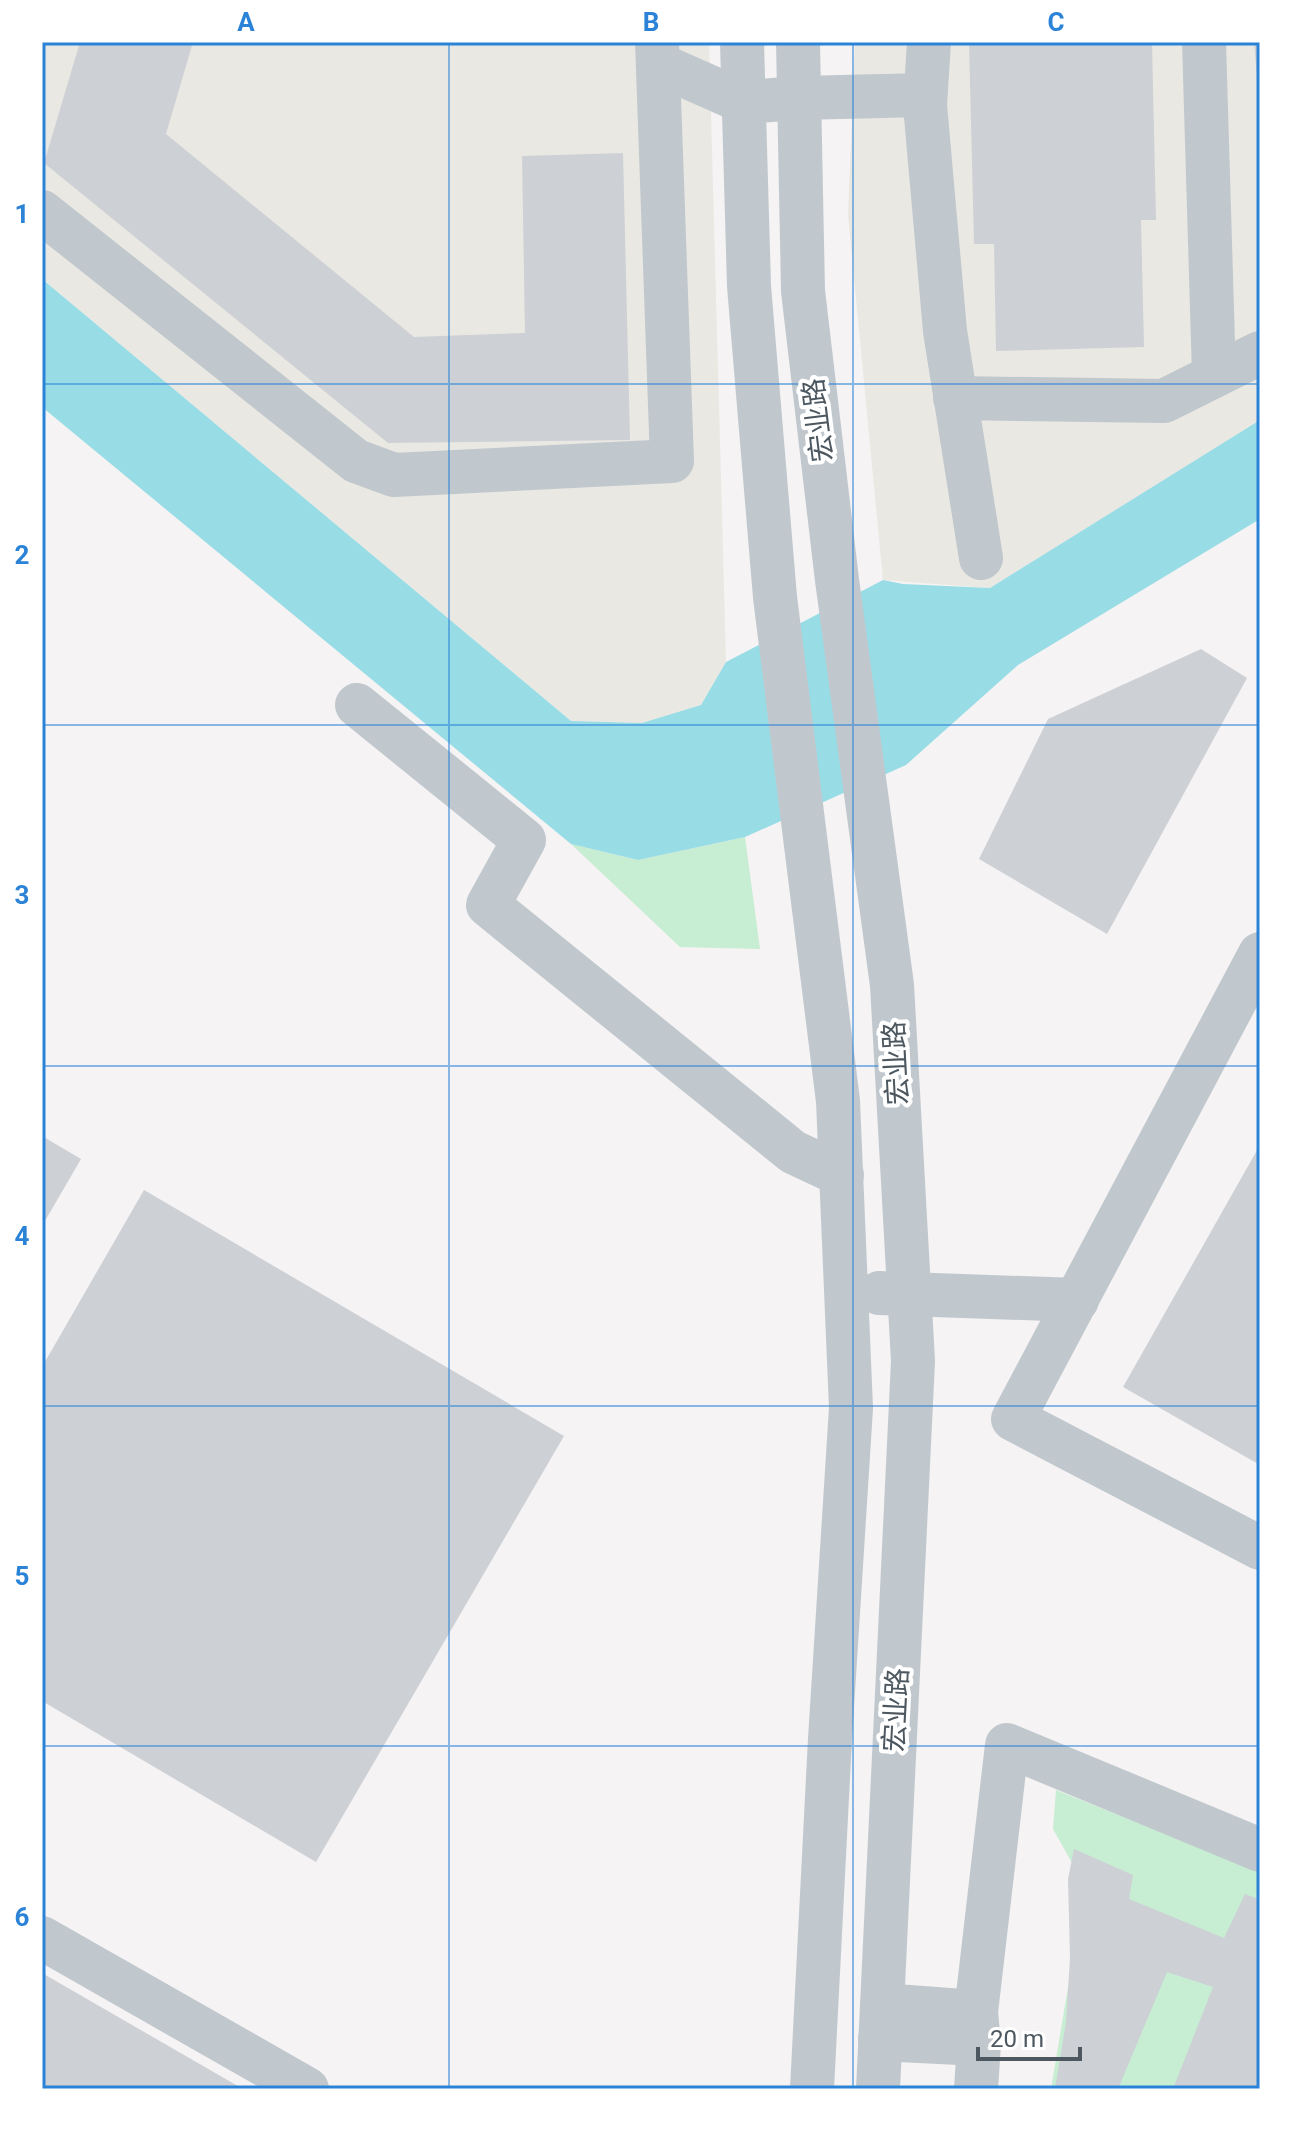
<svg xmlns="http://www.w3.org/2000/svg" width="1302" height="2131" viewBox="0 0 1302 2131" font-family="Roboto,'Noto Sans SC',sans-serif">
<rect width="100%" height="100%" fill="#f5f3f3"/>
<g fill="#eae8e2">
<path d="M42,42H709L726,662L701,705L642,723L571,721L42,279Z"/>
<path d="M855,42H1260V420L990,588L883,580L848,215Z"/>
</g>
<g fill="#c7edd3">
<path d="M745,837L760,949L680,947L571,844L638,860Z"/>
<path d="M1056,1790L1260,1872V2089H1051L1085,1886L1053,1829Z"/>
</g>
<path fill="#98dce6" d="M42,279L571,721L642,723L701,705L726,662L883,580L903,584L990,588L1260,420V519L1018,665L906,765L745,837L638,860L571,844L42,407Z"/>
<g fill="#cdd0d5">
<path d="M80,42H193L166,134L414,337L525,333L522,156L623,153L630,440L388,443L44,163Z"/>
<path d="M969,42H1152L1156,220H1141L1144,347L996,351L994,244H974Z"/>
<path d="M1254,42H1260V89H1258Z"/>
<path d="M1201,649L1247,678L1107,934L979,859L1048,719Z"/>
<path d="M42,1136L81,1159L42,1226Z"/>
<path d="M1260,1145V1465L1123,1387Z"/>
<path d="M144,1190L564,1436L316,1862L42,1701V1367Z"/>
<path d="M1074,1849L1133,1875L1129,1899L1224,1938L1245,1894L1260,1900V2089H1173L1213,1987L1167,1972L1118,2089H1055L1066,2022L1070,1958L1068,1879Z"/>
<path d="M42,1973L243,2089H42Z"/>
</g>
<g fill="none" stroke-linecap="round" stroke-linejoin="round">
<g stroke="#c0c8ce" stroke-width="44">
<path d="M742,42L749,286L775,597L838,1101L851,1408L830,1739L812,2089"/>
<path d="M798,42L803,291L837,580L892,985L913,1361L878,2089"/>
<path d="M929,42L925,105L945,331L981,558"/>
<path d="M1204,42L1214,376"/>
<path d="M658,64L744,102L799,98L925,95"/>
<path d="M42,212L356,461L394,475L672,461L657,42"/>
<path d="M955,398L1164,401L1260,353"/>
<path d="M357,705L524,840L488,905L793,1152L842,1175"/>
<path d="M1260,954L1013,1419L1260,1548"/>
<path d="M879,1293L1077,1300"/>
<path d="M42,1938L307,2089"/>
<path d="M882,2005L976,2012"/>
<path d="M880,2039L979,2044"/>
<path d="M976,2089L979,2044L976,2012L1007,1745L1260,1850"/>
</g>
</g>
<path fill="none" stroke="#2b83d7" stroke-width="2" stroke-opacity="0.55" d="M449,42V2089M853,42V2089M42,384H1260M42,725H1260M42,1066H1260M42,1406H1260M42,1746H1260"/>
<g text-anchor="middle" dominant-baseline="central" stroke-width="8" stroke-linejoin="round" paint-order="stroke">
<g font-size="28" fill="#4c575f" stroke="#fff">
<text transform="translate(818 420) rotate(-97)">宏业路</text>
<text transform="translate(896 1063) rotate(-93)">宏业路</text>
<text transform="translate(896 1710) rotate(-87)">宏业路</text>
</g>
</g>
<rect width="1302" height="2131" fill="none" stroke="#ffffff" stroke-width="88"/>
<path d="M978 2047v12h102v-12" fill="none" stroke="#4c575f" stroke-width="4"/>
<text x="990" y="2047" font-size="24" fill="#4c575f" stroke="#ffffff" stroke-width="6" paint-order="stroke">20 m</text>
<rect x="44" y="44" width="1214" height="2043" fill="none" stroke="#2b83d7" stroke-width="3"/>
<g font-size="26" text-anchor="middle" font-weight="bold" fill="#2b83d7">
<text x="246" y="31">A</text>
<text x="651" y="31">B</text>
<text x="1056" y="31">C</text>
<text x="22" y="223">1</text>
<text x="22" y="564">2</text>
<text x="22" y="904">3</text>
<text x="22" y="1245">4</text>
<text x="22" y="1585">5</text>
<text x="22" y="1926">6</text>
</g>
</svg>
